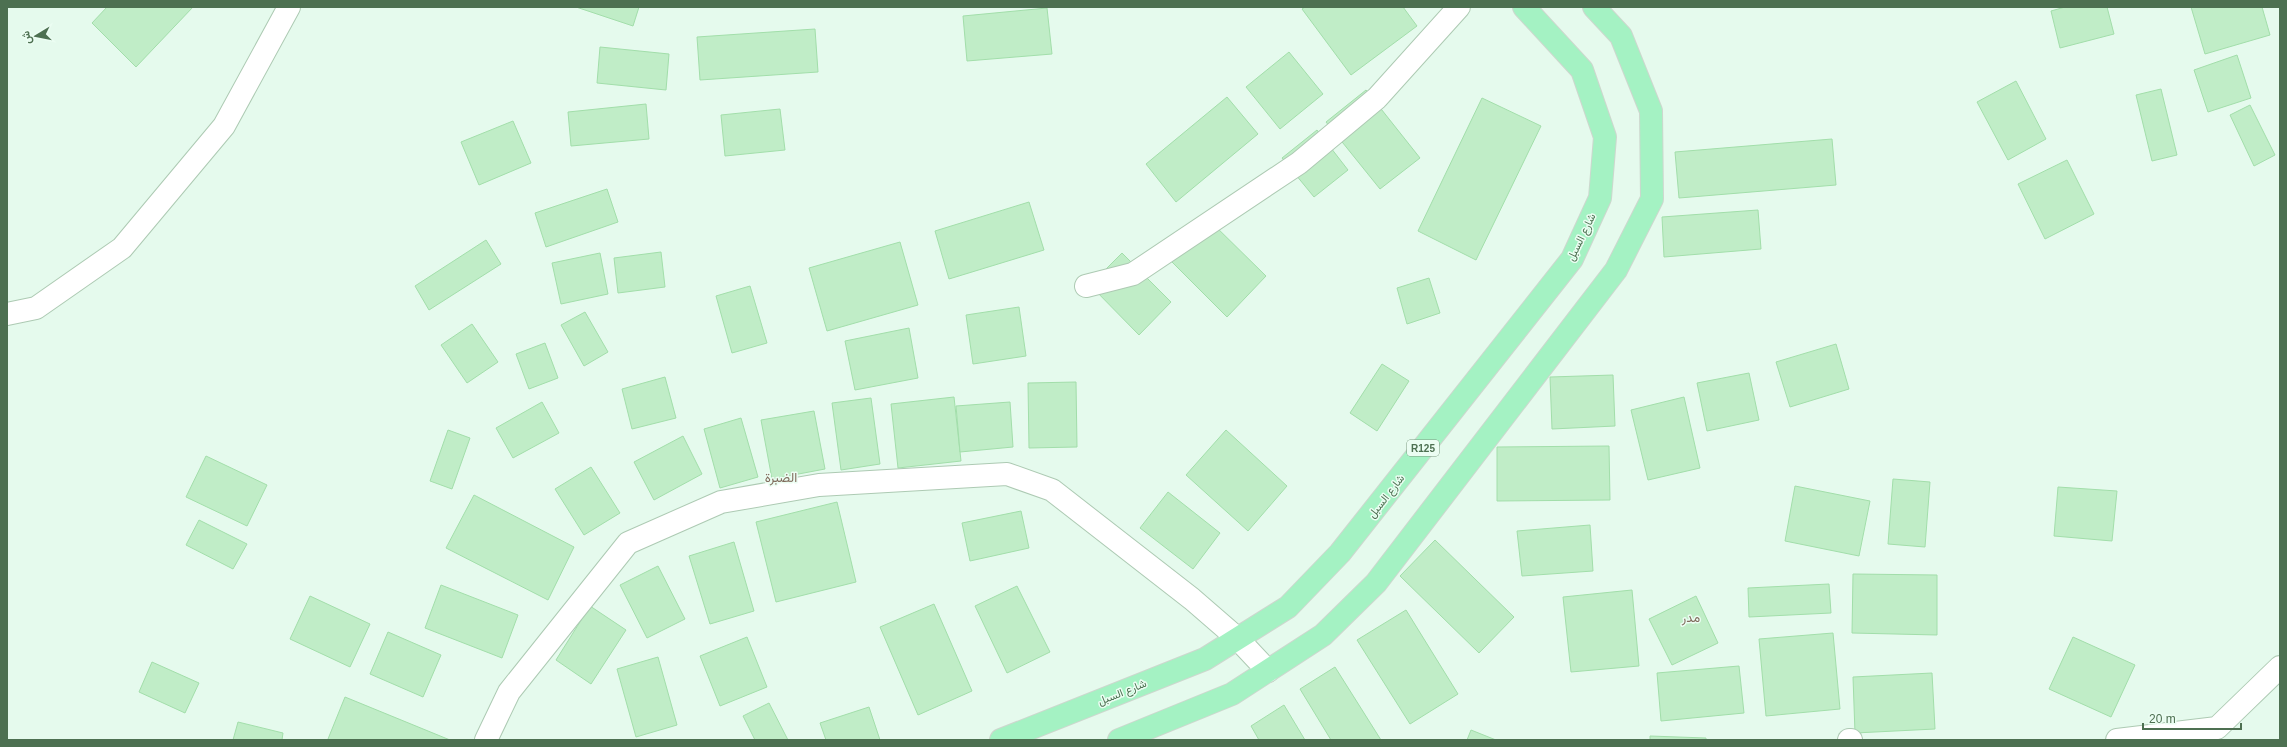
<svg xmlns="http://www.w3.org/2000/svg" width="2287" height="747" viewBox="0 0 2287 747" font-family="Helvetica,Vazirmatn,sans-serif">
<rect width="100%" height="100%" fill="#e5faed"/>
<g fill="#c0edc7" stroke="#a2deaa">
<path d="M107,7H193L136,67L92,23Z"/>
<path d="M576,7H639L633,26Z"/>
<path d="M1305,7H1403L1417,26L1351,75L1302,9Z"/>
<path d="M2065,7H2107L2114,34L2060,48L2051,11Z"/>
<path d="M2191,7H2262L2270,35L2205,54Z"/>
<path d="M1047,8L1052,54L967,61L963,16Z"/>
<path d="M815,29L818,72L700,80L697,37Z"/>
<path d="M600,47L669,54L666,90L597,83Z"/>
<path d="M1289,52L1323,94L1280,129L1246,87Z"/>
<path d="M2237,55L2251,98L2208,112L2194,70Z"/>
<path d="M2016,81L2046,139L2008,160L1977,102Z"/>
<path d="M2161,89L2177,155L2152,161L2136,95Z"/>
<path d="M1366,90L1420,158L1380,189L1326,122Z"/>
<path d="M1227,97L1258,134L1176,202L1146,164Z"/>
<path d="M1482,98L1541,126L1476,260L1418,231Z"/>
<path d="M646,104L649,139L571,146L568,112Z"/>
<path d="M2250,105L2275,155L2254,166L2230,115Z"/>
<path d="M780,109L785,150L725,156L721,115Z"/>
<path d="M513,121L531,163L479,185L461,142Z"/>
<path d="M1317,130L1348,170L1314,197L1282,158Z"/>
<path d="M1832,139L1836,185L1679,198L1675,152Z"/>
<path d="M2067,160L2094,214L2045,239L2018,184Z"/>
<path d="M607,189L618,222L546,247L535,213Z"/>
<path d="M1029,202L1044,250L949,279L935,231Z"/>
<path d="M1758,210L1761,249L1664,257L1662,217Z"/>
<path d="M1208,219L1266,276L1227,317L1169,259Z"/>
<path d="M486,240L501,264L429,310L415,286Z"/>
<path d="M900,242L918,305L827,331L809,268Z"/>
<path d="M661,252L665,287L618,293L614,258Z"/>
<path d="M600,253L608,294L561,304L552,263Z"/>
<path d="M1122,253L1171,302L1139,335L1090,285Z"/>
<path d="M1429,278L1440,313L1407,324L1397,288Z"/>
<path d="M750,286L767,343L732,353L716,296Z"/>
<path d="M1019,307L1026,356L973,364L966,315Z"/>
<path d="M585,312L608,352L584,366L561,325Z"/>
<path d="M472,324L498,362L467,383L441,345Z"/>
<path d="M909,328L918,378L855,390L845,341Z"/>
<path d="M545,343L558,378L529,389L516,354Z"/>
<path d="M1836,344L1849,389L1790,407L1776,362Z"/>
<path d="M1382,364L1409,381L1377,431L1350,413Z"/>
<path d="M1749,373L1759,420L1707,431L1697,383Z"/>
<path d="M1613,375L1615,426L1552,429L1550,377Z"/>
<path d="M665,377L676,418L632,429L622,389Z"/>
<path d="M1076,382L1077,447L1029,448L1028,383Z"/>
<path d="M954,397L961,461L898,468L891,404Z"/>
<path d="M1684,397L1700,468L1648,480L1631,410Z"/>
<path d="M871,398L880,464L841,470L832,403Z"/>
<path d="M542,402L559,433L513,458L496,428Z"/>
<path d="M1010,402L1013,447L960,452L956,406Z"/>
<path d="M814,411L825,469L772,479L761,420Z"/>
<path d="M741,418L758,477L720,488L704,429Z"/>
<path d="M448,430L470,438L452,489L430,481Z"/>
<path d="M1226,430L1287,486L1248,531L1186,475Z"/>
<path d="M683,436L702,474L654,500L634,462Z"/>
<path d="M1609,446L1610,500L1497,501V447Z"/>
<path d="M206,456L267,485L247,526L186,497Z"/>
<path d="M591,467L620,513L584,535L555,489Z"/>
<path d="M1893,479L1930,482L1925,547L1888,544Z"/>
<path d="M1795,486L1870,501L1859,556L1785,541Z"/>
<path d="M2058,487L2117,491L2112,541L2054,536Z"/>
<path d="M1168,492L1220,533L1193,569L1140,528Z"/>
<path d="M474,495L574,547L548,600L446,548Z"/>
<path d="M837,502L856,582L776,602L756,522Z"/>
<path d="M1021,511L1029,548L970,561L962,523Z"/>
<path d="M199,520L247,544L233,569L186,545Z"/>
<path d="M1590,525L1593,571L1522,576L1517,531Z"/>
<path d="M1435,540L1514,617L1479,653L1400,576Z"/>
<path d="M734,542L754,611L710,624L689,556Z"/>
<path d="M658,566L685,619L647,638L620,585Z"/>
<path d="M1853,574L1937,575V635L1852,633Z"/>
<path d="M1829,584L1831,613L1749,617L1748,588Z"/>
<path d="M441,585L518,615L502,658L425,628Z"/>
<path d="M1017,586L1050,652L1007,673L975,606Z"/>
<path d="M1632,590L1639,666L1571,672L1563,597Z"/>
<path d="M310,596L370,624L350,667L290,639Z"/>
<path d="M1696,596L1718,643L1672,665L1649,619Z"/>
<path d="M934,604L972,691L918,715L880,627Z"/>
<path d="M590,606L626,630L591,684L556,660Z"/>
<path d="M1406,610L1458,694L1410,724L1357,640Z"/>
<path d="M388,632L441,655L423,697L370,674Z"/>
<path d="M1833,633L1840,709L1766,716L1759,639Z"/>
<path d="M747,637L767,687L720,706L700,656Z"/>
<path d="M2073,637L2135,665L2111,717L2049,689Z"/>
<path d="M658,657L677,725L636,737L617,669Z"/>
<path d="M152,662L199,683L185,713L139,692Z"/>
<path d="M1739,666L1744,713L1661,721L1657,673Z"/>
<path d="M1335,667L1381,740H1331L1300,689Z"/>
<path d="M1932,673L1935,729L1855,733L1853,677Z"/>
<path d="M345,697L450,740H330L328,739Z"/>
<path d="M769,703L788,740H755L743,716Z"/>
<path d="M1284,705L1305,740H1259L1251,726Z"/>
<path d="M869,707L880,740H826L820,723Z"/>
<path d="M238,722L283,733L282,740H233Z"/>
<path d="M1471,730L1496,740H1467Z"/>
<path d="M1650,736L1706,738V740H1650Z"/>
</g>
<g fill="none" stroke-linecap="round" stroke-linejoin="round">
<defs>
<g id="street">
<path d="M1086,286L1133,274L1299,163L1377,98L1459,7"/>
<path d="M7,314L36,308L122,248L224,126L289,7"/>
<path d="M486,740L509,692L628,543L721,502L819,485L1007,474L1052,490L1192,599L1237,638L1268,671"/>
<path d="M1849,740H1851"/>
<path d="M2117,740L2217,728L2280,667"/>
</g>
<g id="primary">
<path d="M1001,740L1205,659L1288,607L1340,553L1572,259L1600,198L1605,137L1582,70L1524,7"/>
<path d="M1119,740L1232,694L1323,635L1376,583L1616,270L1652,199L1651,111L1621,36L1594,7"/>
</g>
</defs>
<use href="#street" stroke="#adcab3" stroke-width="24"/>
<use href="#primary" stroke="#cdd7ce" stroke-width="24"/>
<use href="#street" stroke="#fff" stroke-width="22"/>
<use href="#primary" stroke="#a4f2c3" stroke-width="22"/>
</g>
<g text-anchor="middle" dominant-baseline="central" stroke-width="3" stroke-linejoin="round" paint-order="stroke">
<rect fill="#ebfdf2" stroke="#7c9a81" stroke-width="1" x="1407" y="440" width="32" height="16" rx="3"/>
<g font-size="10" font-weight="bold" fill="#4d7051">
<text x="1423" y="448">R125</text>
</g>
<g font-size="11" fill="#4d7051" stroke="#ebfdf2">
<text transform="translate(1581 237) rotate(-64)">شارع السبل</text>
<text transform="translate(1386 496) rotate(-52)">شارع السبل</text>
<text transform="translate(1122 692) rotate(-22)">شارع السبل</text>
</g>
<g font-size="13" fill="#806b5c" stroke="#ebfdf2">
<text x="781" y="477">الضبرة</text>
<text x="1691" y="617">مدر</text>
</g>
</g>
<rect width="2287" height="747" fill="none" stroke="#4d7051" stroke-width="16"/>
<g transform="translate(36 36) rotate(260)" stroke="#ebfdf2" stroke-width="3" paint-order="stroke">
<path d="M0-3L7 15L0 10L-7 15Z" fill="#4d7051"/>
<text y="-6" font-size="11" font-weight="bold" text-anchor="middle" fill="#4d7051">ش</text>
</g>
<path d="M2143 723v6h98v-6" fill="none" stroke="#4d7051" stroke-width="2"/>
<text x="2149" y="723" font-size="12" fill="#4d7051" stroke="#ebfdf2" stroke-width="3" paint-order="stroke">20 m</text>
</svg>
